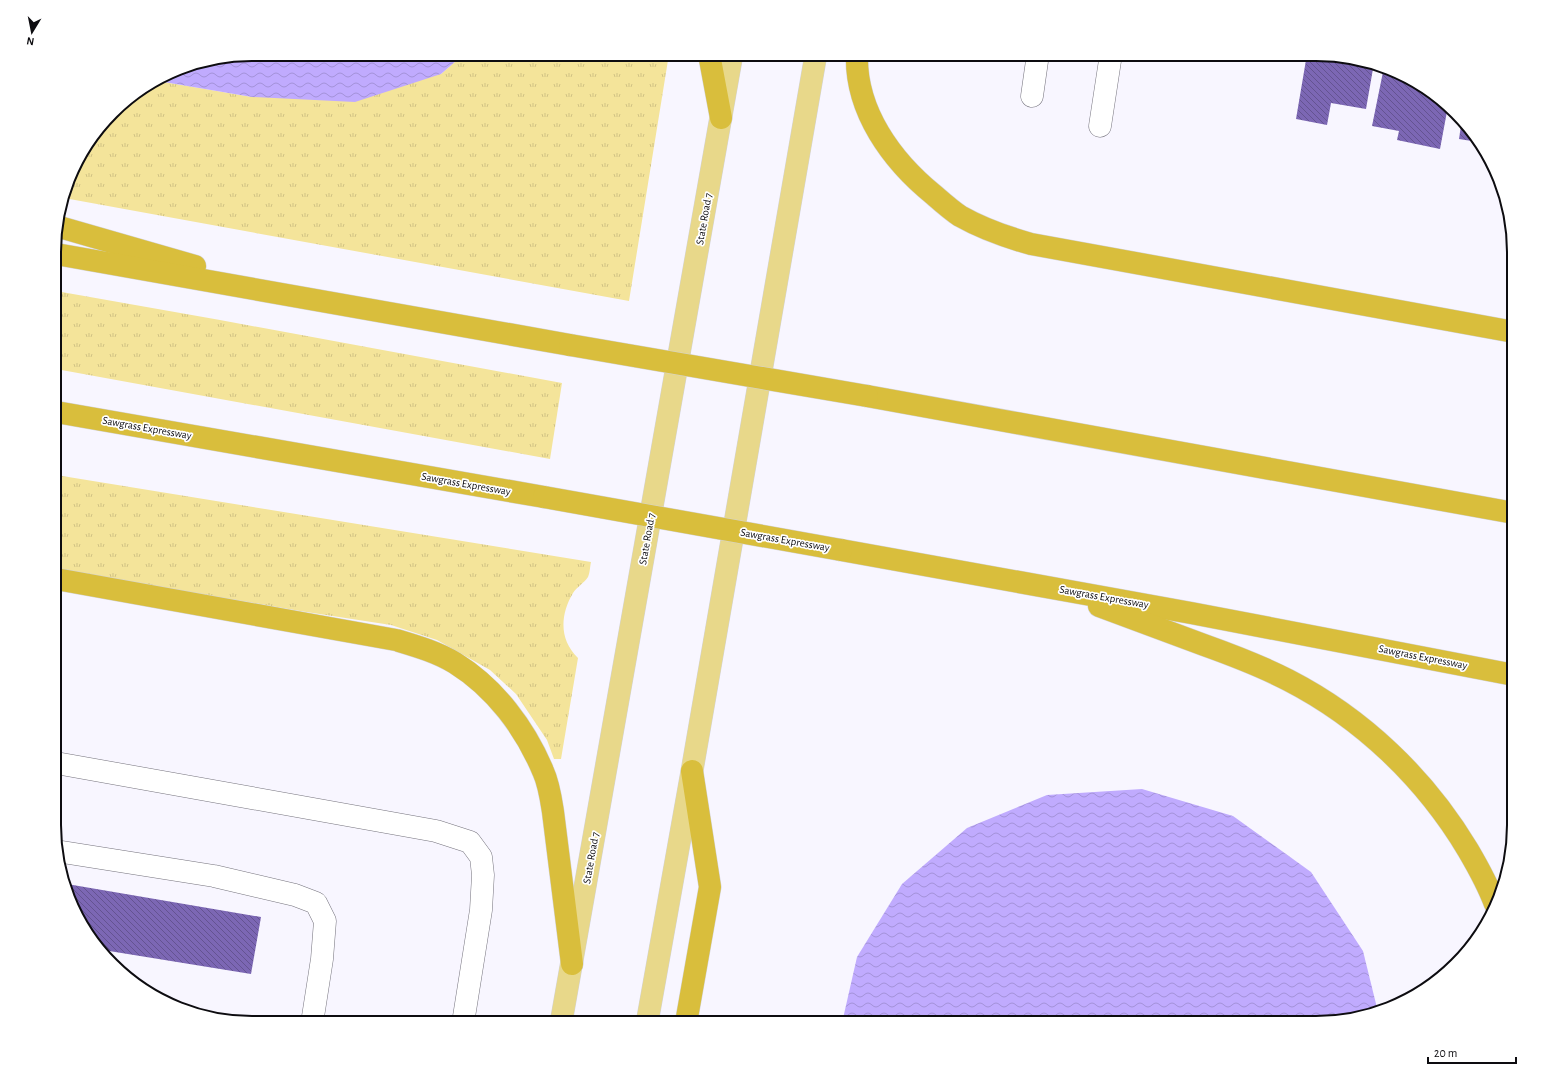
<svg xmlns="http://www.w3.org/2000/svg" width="1568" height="1077" viewBox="0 0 1568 1077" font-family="'Alegreya Sans',sans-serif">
<defs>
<pattern id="grass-tufts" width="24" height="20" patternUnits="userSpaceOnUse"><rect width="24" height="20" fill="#f4e49a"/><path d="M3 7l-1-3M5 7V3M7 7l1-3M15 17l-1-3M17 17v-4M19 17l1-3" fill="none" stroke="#d0c284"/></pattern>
<pattern id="water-waves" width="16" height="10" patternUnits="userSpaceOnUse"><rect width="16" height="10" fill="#c0abfe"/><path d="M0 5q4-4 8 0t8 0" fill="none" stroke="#a492d9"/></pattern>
<pattern id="building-back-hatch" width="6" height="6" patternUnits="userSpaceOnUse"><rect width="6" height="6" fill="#7c67b4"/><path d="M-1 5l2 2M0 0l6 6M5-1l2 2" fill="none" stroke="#645391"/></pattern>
</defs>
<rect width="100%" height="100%" fill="#f8f6ff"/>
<g fill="url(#grass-tufts)">
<path d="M464,54H669L629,301L64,198L75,164L121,103L158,81L252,97L441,74Z"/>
<path d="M56,291L220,320L562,383L550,459L56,369Z"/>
<path d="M56,475L591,562C590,566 590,573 588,577C584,583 577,587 573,593C560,615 559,640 578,658L561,759H554L547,740L516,694L490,670L437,640L391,625L300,611L56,569Z"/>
</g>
<g fill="url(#water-waves)">
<path d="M252,54H464L441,74L355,102L252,97L158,81L176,69Z"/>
<path d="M1142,789L1233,816L1311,872L1363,951L1378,1012L1367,1016L1316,1023H842L857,957L902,884L967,828L1047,795Z"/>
</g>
<g fill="url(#building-back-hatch)">
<path d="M1307,54H1329L1374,63L1366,109L1331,103L1327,125L1296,119Z"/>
<path d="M1384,67L1436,95L1448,106L1440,149L1397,140L1399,131L1372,126Z"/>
<path d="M1462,119L1465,122L1478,142L1459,139Z"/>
<path d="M67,884L261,917L251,974L103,950L81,924Z"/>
</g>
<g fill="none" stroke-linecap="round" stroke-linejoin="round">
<defs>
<g id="minor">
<path d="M1032,96L1038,54"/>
<path d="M1100,126L1111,54"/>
<path d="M56,763L436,831L470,842L481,857L483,875L481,910L463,1023"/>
<path d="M56,851L214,876L295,895L316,903L325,921L322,959L312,1023"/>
</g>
<g id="major">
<path d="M561,1023L732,54"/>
<path d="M647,1023L692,771L816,54"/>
</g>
<g id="highway">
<path d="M709,54L721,118"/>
<path d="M857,54C855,111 892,161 934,195C942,202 951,210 960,216C983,229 1006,237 1031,244L1514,332"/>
<path d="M56,226L195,266"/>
<path d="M56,254L570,345"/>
<path d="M867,396L1514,513"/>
<path d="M56,412L544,497"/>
<path d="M841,550L1191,613L1514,675"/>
<path d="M56,579L396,640C416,646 437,652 455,663C495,688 525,728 543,771C549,784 551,799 553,812L572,964"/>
<path d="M1099,606C1134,619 1169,632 1204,645C1232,655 1261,666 1288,680C1362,718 1425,778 1468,850C1478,867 1488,885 1495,904"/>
<path d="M686,1023L710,887L692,771"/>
</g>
</defs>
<use href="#minor" stroke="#75737d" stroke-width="23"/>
<use href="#major" stroke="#d3d3d4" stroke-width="23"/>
<use href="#highway" stroke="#d3d3d4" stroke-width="23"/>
<use href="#minor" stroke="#fff" stroke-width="22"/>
<use href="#major" stroke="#e8d88a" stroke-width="22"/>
<use href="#highway" stroke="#d9be3c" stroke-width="22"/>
<defs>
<g id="highway-bridge">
<path d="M570,345L867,396"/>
<path d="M544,497L841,550"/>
</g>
</defs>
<use href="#highway-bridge" stroke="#d3d3d4" stroke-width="23" stroke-linecap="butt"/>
<use href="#highway-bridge" stroke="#d9be3c" stroke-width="22"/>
</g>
<g text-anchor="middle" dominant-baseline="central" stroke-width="3.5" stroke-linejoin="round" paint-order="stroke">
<g font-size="11" fill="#0d0c10" stroke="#fff">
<text transform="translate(704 219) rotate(-80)">State Road 7</text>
<text transform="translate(147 428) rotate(10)">Sawgrass Expressway</text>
<text transform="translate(466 484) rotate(10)">Sawgrass Expressway</text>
<text transform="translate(647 539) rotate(-80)">State Road 7</text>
<text transform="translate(785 540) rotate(10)">Sawgrass Expressway</text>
<text transform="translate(1104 597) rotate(10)">Sawgrass Expressway</text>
<text transform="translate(1423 657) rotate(11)">Sawgrass Expressway</text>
<text transform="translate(591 858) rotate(-80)">State Road 7</text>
</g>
</g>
<path d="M0 0H1568V1077H0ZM252 61H1316A191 191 0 0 1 1507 252V825A191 191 0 0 1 1316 1016H252A191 191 0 0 1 61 825V252A191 191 0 0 1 252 61Z" fill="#fff" fill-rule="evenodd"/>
<path fill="none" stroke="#0d0c10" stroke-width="2" d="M252 61H1316A191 191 0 0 1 1507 252V825A191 191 0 0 1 1316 1016H252A191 191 0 0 1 61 825V252A191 191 0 0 1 252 61Z"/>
<g transform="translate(32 32) rotate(190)" stroke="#ffffff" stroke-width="3" paint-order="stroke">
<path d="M0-3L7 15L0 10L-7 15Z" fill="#0d0c10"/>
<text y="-6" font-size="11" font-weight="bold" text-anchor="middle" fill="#0d0c10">N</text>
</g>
<path d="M1428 1057v6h88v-6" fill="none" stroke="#0d0c10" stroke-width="2"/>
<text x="1434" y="1057" font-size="12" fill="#0d0c10" stroke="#ffffff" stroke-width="3" paint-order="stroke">20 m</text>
</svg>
